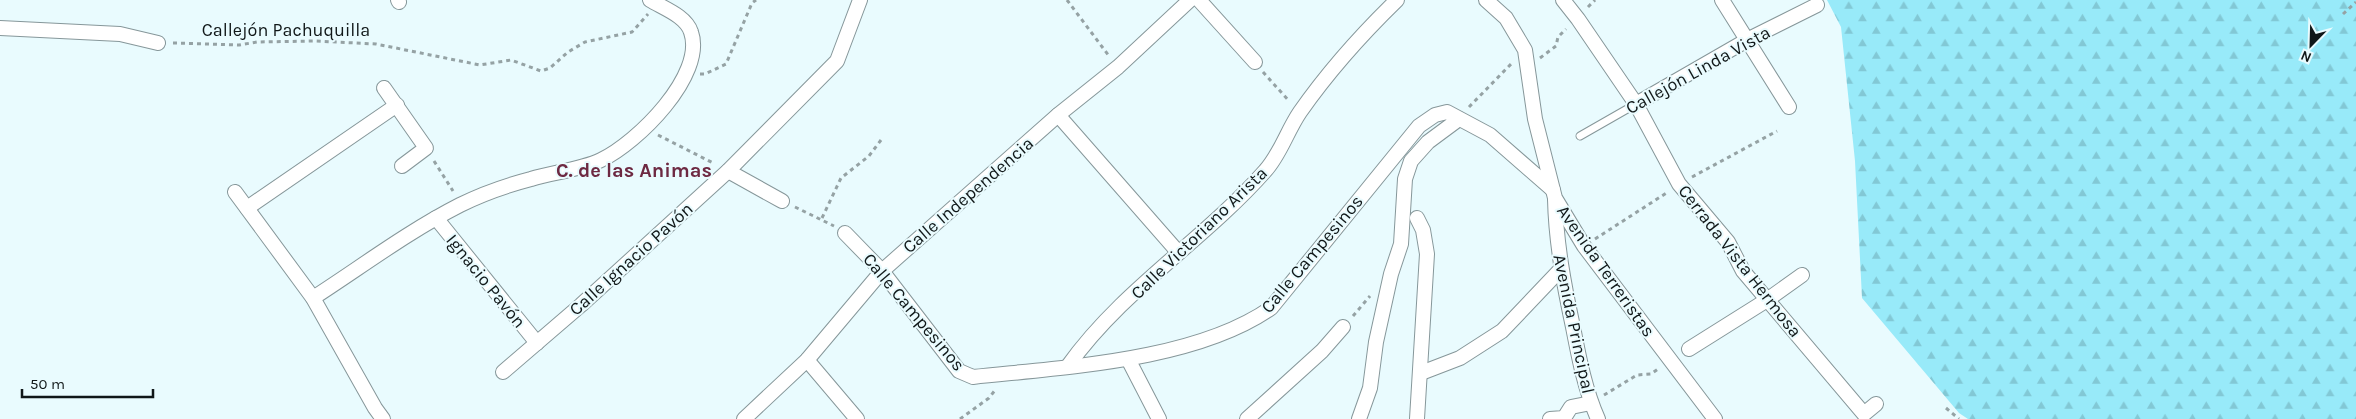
<svg xmlns="http://www.w3.org/2000/svg" width="2356" height="419" viewBox="0 0 2356 419" font-family="Karla,sans-serif">
<defs>
<pattern id="forest-firs" width="22" height="20" patternUnits="userSpaceOnUse" patternTransform="scale(1.25)"><rect width="22" height="20" fill="#98eaf9"/><path d="M5 1l3.5 6h-7zM16 11l3.5 6h-7z" fill="#82c8d5"/></pattern>
</defs>
<rect width="100%" height="100%" fill="#e9fbfe"/>
<path fill="url(#forest-firs)" d="M1827,0H2356V419H1968L1959,413L1862,298L1855,161L1841,27Z"/>
<g fill="none" stroke-linecap="round" stroke-linejoin="round">
<defs>
<path id="lane" d="M1580,136L1636,104"/>
<g id="street">
<path d="M398,0L399,2"/>
<path d="M1199,0L1255,62"/>
<path d="M1486,0L1506,18L1525,50L1535,119L1555,198L1584,246L1715,419"/>
<path d="M1563,0L1578,19L1636,104L1679,184L1728,242L1743,271L1864,414L1876,404"/>
<path d="M1722,0L1789,107"/>
<path d="M0,28L120,34L158,43"/>
<path d="M384,88L426,148L402,166"/>
<path d="M1636,104L1749,39L1817,5"/>
<path d="M1058,115L1178,252"/>
<path d="M728,171L782,201"/>
<path d="M235,192L313,298L375,408L383,419"/>
<path d="M1555,199C1556,243 1564,285 1573,327C1579,358 1585,390 1598,419"/>
<path d="M247,208L397,105"/>
<path d="M436,218L537,343"/>
<path d="M845,233L882,271L959,371L973,377C1064,367 1195,361 1271,308L1419,126L1435,115L1447,112L1490,135L1553,190"/>
<path d="M313,298C361,267 409,231 460,205C482,194 508,185 531,179C554,172 580,170 601,160C637,143 706,75 691,32C686,16 663,8 650,0"/>
<path d="M1689,349L1767,300L1802,275"/>
<path d="M1128,359L1159,419"/>
<path d="M807,360L857,419"/>
<path d="M1068,366C1122,290 1204,240 1265,171C1280,155 1287,131 1300,112C1328,72 1362,34 1397,0"/>
<path d="M503,372L581,305L728,171L837,61L860,0"/>
<path d="M1421,373L1460,358L1502,331L1561,269"/>
<path d="M744,419L807,360L882,271L1058,115L1118,67L1190,0"/>
<path d="M1247,419L1322,351L1343,327"/>
<path d="M1359,419L1370,388L1376,342L1391,274L1401,244L1405,179L1411,161L1428,142L1459,119"/>
<path d="M1417,419L1427,254L1423,230L1417,218"/>
<path d="M1550,419L1564,418L1571,407L1591,403"/>
</g>
</defs>
<use href="#lane" stroke="#86979a" stroke-width="9"/>
<use href="#street" stroke="#86979a" stroke-width="16"/>
<g stroke="#95a2a4" stroke-width="3" stroke-dasharray="4 4" stroke-linecap="butt">
<path d="M1067,0L1109,56"/>
<path d="M1588,7L1595,0"/>
<path d="M2343,14L2356,2"/>
<path d="M173,43L239,45L257,42L316,41L376,44L480,65L511,60L541,71L550,68L568,52L585,42L632,32L648,14"/>
<path d="M1540,58L1556,46L1558,37L1566,29"/>
<path d="M1263,72L1289,101"/>
<path d="M700,74H705L726,64L752,3L756,0"/>
<path d="M1469,107L1512,63"/>
<path d="M658,135L715,164"/>
<path d="M434,161L453,191"/>
<path d="M1692,177L1777,131"/>
<path d="M795,207L834,226"/>
<path d="M822,218L841,178L869,156L881,140"/>
<path d="M1595,239L1668,192"/>
<path d="M1353,316L1370,296"/>
<path d="M1604,395L1637,375L1651,374L1658,369"/>
<path d="M1946,408L1959,419"/>
<path d="M960,419L989,398L996,389"/>
</g>
<use href="#lane" stroke="#fff" stroke-width="7"/>
<use href="#street" stroke="#fff" stroke-width="14"/>
</g>
<g text-anchor="middle" dominant-baseline="central" stroke-width="4" stroke-linejoin="round" paint-order="stroke">
<g font-size="18" fill="#101718" stroke="#e9fbfe">
<text x="286" y="30">Callejón Pachuquilla</text>
<text transform="translate(1698 70) rotate(-29)">Callejón Linda Vista</text>
<text transform="translate(968 195) rotate(-41)">Calle Independencia</text>
<text transform="translate(1199 233) rotate(-44)">Calle Victoriano Arista</text>
<text transform="translate(1312 254) rotate(-50)">Calle Campesinos</text>
<text transform="translate(631 259) rotate(-42)">Calle Ignacio Pavón</text>
<text transform="translate(1740 261) rotate(52)">Cerrada Vista Hermosa</text>
<text transform="translate(1606 271) rotate(55)">Avenida Terreristas</text>
<text transform="translate(486 281) rotate(51)">Ignacio Pavón</text>
<text transform="translate(914 312) rotate(50)">Calle Campesinos</text>
<text transform="translate(1574 324) rotate(78)">Avenida Principal</text>
</g>
<g font-size="20" font-weight="bold" fill="#6d2942" stroke="#e9fbfe">
<text x="634" y="170">C. de las Animas</text>
</g>
</g>
<g transform="translate(2311 45) rotate(203)" stroke="#e9fbfe" stroke-width="4" paint-order="stroke">
<path d="M0-4L9 19L0 12L-9 19Z" fill="#101718"/>
<text y="-8" font-size="14" font-weight="bold" text-anchor="middle" fill="#101718">N</text>
</g>
<path d="M22 389v8h131v-8" fill="none" stroke="#101718" stroke-width="2.5"/>
<text x="30" y="389" font-size="15" fill="#101718" stroke="#e9fbfe" stroke-width="4" paint-order="stroke">50 m</text>
</svg>
